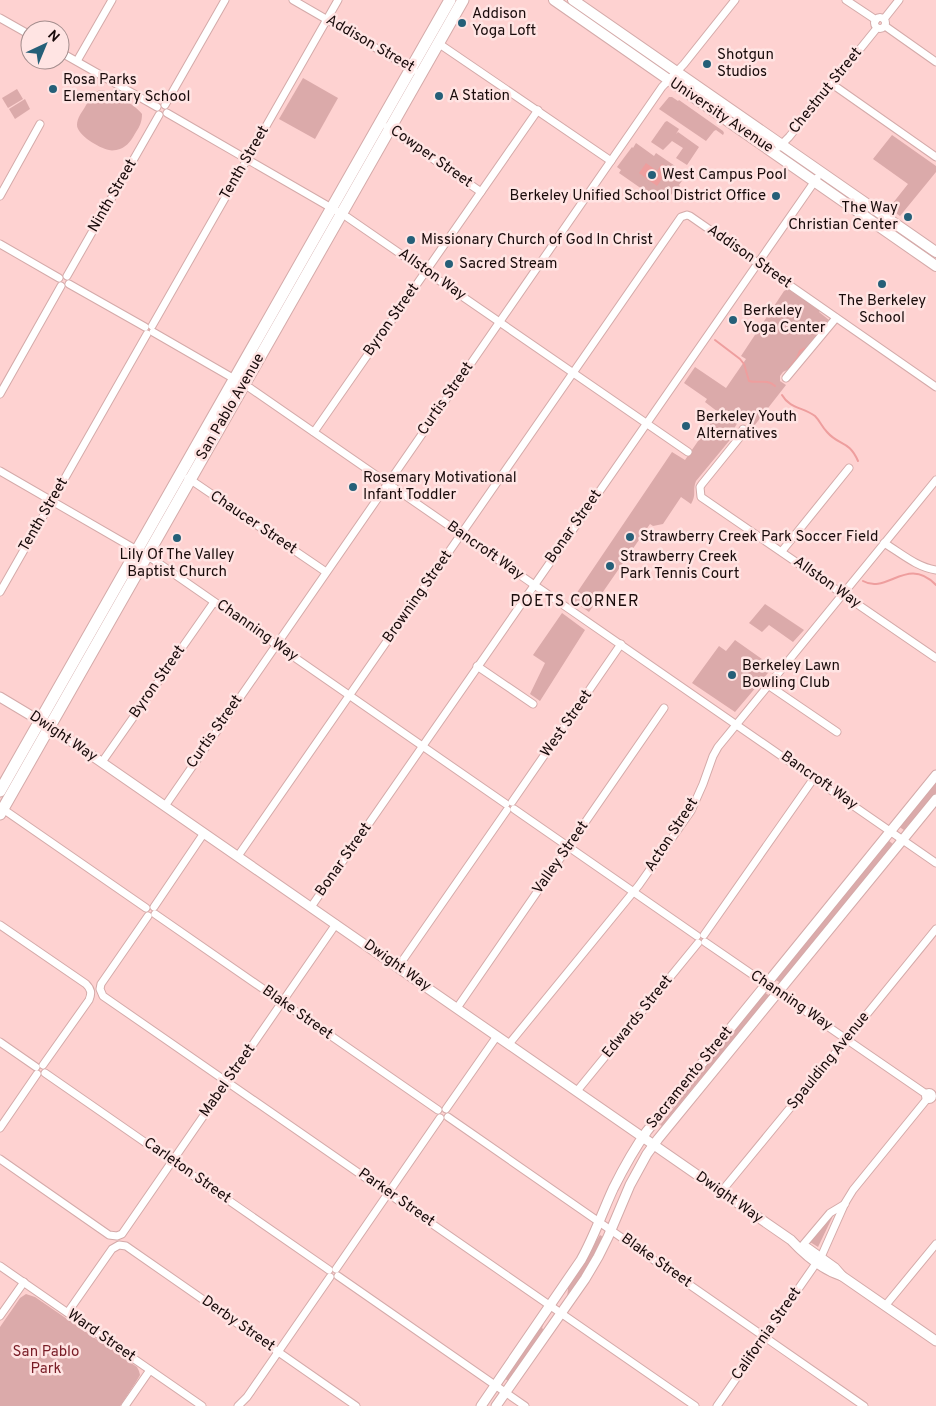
<svg xmlns="http://www.w3.org/2000/svg" width="936" height="1406" viewBox="0 0 936 1406" font-family="Overpass,sans-serif">
<rect width="100%" height="100%" fill="#fed2d1"/>
<g fill="#dbaaaa">
<path d="M303,78L338,98L315,139L279,119Z"/>
<path d="M17,89L23,99L8,108L2,98Z"/>
<path d="M100,90C110,90 136,105 142,114C142,121 140,126 136,132C132,139 128,146 120,149C117,150 112,151 109,150C99,148 77,135 77,125C77,118 82,112 85,107C89,100 92,93 100,90Z"/>
<path d="M669,97H672L678,101L679,100L723,131L724,133L723,135L716,130L714,131L706,141L659,109Z"/>
<path d="M25,99L30,109L15,119L9,109Z"/>
<path d="M667,121L679,129L676,134L678,132L699,147L687,165L676,158L683,148L672,141L663,150L651,142L665,122Z"/>
<path d="M892,135L936,166V172L900,216L889,208L908,184L873,159Z"/>
<path d="M636,143L654,156L656,153L675,166L673,170L684,178L679,185L680,186L677,191L675,190L670,196L668,195L662,203L619,173L621,170L617,167L632,147L633,148Z"/>
<path d="M788,289L820,310L819,312L829,320L789,369L783,372L780,376V381L786,385L754,426L744,420H739L735,427L734,435L696,481C692,491 697,494 691,504L681,497L663,524L653,526L650,524L589,612L572,600L672,452L685,460L718,412L705,402L707,399L684,383L695,367L726,388L746,359L741,356L784,291Z"/>
<path d="M765,604L804,630L793,642L769,625L762,632L749,623Z"/>
<path d="M562,613L585,630L540,701L530,694L545,663L533,655Z"/>
<path d="M735,640L773,667L735,712L692,683L719,646L726,651Z"/>
<path d="M936,779V793L904,830L898,826Z"/>
<path d="M888,840L894,845L781,983L774,979Z"/>
<path d="M764,992L770,996L705,1075L701,1078L662,1126L660,1125L676,1105L682,1093Z"/>
<path d="M831,1217L832,1218L818,1247L810,1242Z"/>
<path d="M600,1235L603,1237L594,1256L567,1298L568,1289L567,1288Z"/>
<path d="M26,1294L35,1297L137,1367L139,1371L140,1375L136,1382L120,1406H0V1327L20,1298Z"/>
<path d="M542,1322L544,1323L542,1328L544,1330L508,1381L504,1378Z"/>
</g>
<path fill="#ee9e9e" d="M646,163L657,171L662,164L669,169L657,186L639,173Z"/>
<g fill="none" stroke-linecap="round" stroke-linejoin="round">
<g stroke="#ee9e9e" stroke-width="2">
<path d="M715,340L740,359L744,364L749,381C758,384 767,378 775,386"/>
<path d="M789,368L797,358L800,351L806,348"/>
<path d="M782,395C790,409 803,407 815,416C820,421 822,427 827,432C839,446 849,440 858,461"/>
<path d="M863,581C887,595 907,555 936,585"/>
</g>
<defs>
<g id="minor">
<path d="M293,0L414,70"/>
<path d="M846,0L876,20"/>
<circle cx="880" cy="23" r="5.5"/>
<path d="M0,18L30,35"/>
<path d="M884,19L899,0"/>
<path d="M885,26L936,62"/>
<path d="M438,43L611,161"/>
<path d="M60,52L157,107"/>
<path d="M77,61L112,0"/>
<path d="M832,84L936,157"/>
<path d="M165,105L225,0"/>
<path d="M167,113L347,217L688,452"/>
<path d="M387,127L481,192"/>
<path d="M779,147L789,137L877,28"/>
<path d="M0,196L40,124"/>
<path d="M0,244L59,278"/>
<path d="M67,276L159,115"/>
<path d="M69,284L145,327"/>
<path d="M152,326L338,0"/>
<path d="M153,332L250,388L936,863"/>
<path d="M786,378L836,318"/>
<path d="M0,394L61,286"/>
<path d="M743,429L740,437L702,484L700,487L701,497L936,658"/>
<path d="M314,432L538,110"/>
<path d="M0,471L154,560L506,804"/>
<path d="M188,478L326,572"/>
<path d="M884,543C901,553 916,567 936,570"/>
<path d="M782,551L849,468"/>
<path d="M0,592L147,334"/>
<path d="M477,666L533,704"/>
<path d="M768,685L837,732"/>
<path d="M102,762L214,602"/>
<path d="M512,802L621,644"/>
<path d="M165,806L662,87L684,64L735,0"/>
<path d="M0,807L146,908"/>
<path d="M514,809L697,936"/>
<path d="M238,856L681,217L687,215L690,216L936,387"/>
<path d="M154,907L204,833"/>
<path d="M311,907L817,178"/>
<path d="M155,914L438,1110"/>
<path d="M148,916L101,984L100,989L103,996L695,1406"/>
<path d="M0,925L86,984C91,989 92,993 89,1000L43,1065"/>
<path d="M704,935L814,778"/>
<path d="M705,942L926,1094"/>
<path d="M398,967L507,810"/>
<path d="M457,1008L664,708"/>
<path d="M0,1042L36,1067"/>
<path d="M509,1044L639,885L691,811L703,784L713,756L718,747L936,480"/>
<path d="M45,1073L329,1270"/>
<path d="M577,1091L698,943"/>
<circle cx="929" cy="1096" r="3.5"/>
<path d="M446,1109L497,1036"/>
<path d="M448,1117L864,1406"/>
<path d="M0,1128L37,1074"/>
<path d="M0,1159L109,1235L117,1236L122,1234L336,924"/>
<path d="M721,1192L841,1046L936,929"/>
<path d="M803,1245L830,1213L845,1204"/>
<path d="M821,1257L845,1203L853,1190L927,1099"/>
<path d="M0,1266L202,1406"/>
<path d="M336,1269L440,1118"/>
<path d="M338,1276L525,1406"/>
<path d="M885,1306L936,1244"/>
<path d="M68,1312L112,1249L119,1245L126,1246L356,1406"/>
<path d="M0,1316L24,1282"/>
<path d="M125,1406L150,1370"/>
<path d="M238,1406L247,1397L330,1277"/>
<path d="M717,1406L817,1262"/>
</g>
<g id="tertiary">
<path d="M0,697L55,730L791,1240C805,1255 823,1270 842,1276"/>
<path d="M807,1248L835,1268L842,1276L936,1341"/>
<path d="M481,1406L581,1260C594,1237 602,1213 613,1189C623,1169 634,1149 647,1131L936,775"/>
<path d="M496,1406L585,1279L598,1257L608,1237L630,1185L647,1154L658,1139L936,799"/>
</g>
<g id="secondary">
<path d="M554,0L936,266"/>
<path d="M573,0L936,252"/>
</g>
<g id="primary">
<path d="M0,791L450,0"/>
<path d="M0,814L463,0"/>
</g>
</defs>
<use href="#minor" stroke="#d4aaa9" stroke-width="9"/>
<use href="#tertiary" stroke="#d4aaa9" stroke-width="11"/>
<use href="#secondary" stroke="#d4aaa9" stroke-width="12"/>
<use href="#primary" stroke="#d4aaa9" stroke-width="13"/>
<use href="#minor" stroke="#fff" stroke-width="7"/>
<use href="#tertiary" stroke="#fff" stroke-width="9"/>
<use href="#secondary" stroke="#fff" stroke-width="10"/>
<use href="#primary" stroke="#fff" stroke-width="11"/>
</g>
<g fill="#255f78" stroke="#ffe4e3" stroke-width="2">
<circle cx="462" cy="23" r="5"/>
<circle cx="707" cy="64" r="5"/>
<circle cx="53" cy="89" r="5"/>
<circle cx="439" cy="96" r="5"/>
<circle cx="652" cy="175" r="5"/>
<circle cx="776" cy="196" r="5"/>
<circle cx="908" cy="217" r="5"/>
<circle cx="411" cy="240" r="5"/>
<circle cx="449" cy="264" r="5"/>
<circle cx="882" cy="284" r="5"/>
<circle cx="733" cy="320" r="5"/>
<circle cx="686" cy="426" r="5"/>
<circle cx="353" cy="487" r="5"/>
<circle cx="630" cy="537" r="5"/>
<circle cx="177" cy="538" r="5"/>
<circle cx="610" cy="566" r="5"/>
<circle cx="732" cy="675" r="5"/>
</g>
<g text-anchor="middle" dominant-baseline="central" stroke-width="5" stroke-linejoin="round" paint-order="stroke">
<g font-size="15" fill="#190b0b" stroke="#ffe4e3" text-anchor="start">
<text x="472" y="14">Addison<tspan x="472" dy="17">Yoga Loft</tspan></text>
<text x="717" y="55">Shotgun<tspan x="717" dy="17">Studios</tspan></text>
<text x="63" y="80">Rosa Parks<tspan x="63" dy="17">Elementary School</tspan></text>
<text x="449" y="96">A Station</text>
<text x="662" y="175">West Campus Pool</text>
<text x="766" y="196" text-anchor="end">Berkeley Unified School District Office</text>
<text x="898" y="208" text-anchor="end">The Way<tspan x="898" dy="17">Christian Center</tspan></text>
<text x="421" y="240">Missionary Church of God In Christ</text>
<text x="459" y="264">Sacred Stream</text>
<text x="882" y="301" text-anchor="middle">The Berkeley<tspan x="882" dy="17">School</tspan></text>
<text x="743" y="311">Berkeley<tspan x="743" dy="17">Yoga Center</tspan></text>
<text x="696" y="417">Berkeley Youth<tspan x="696" dy="17">Alternatives</tspan></text>
<text x="363" y="478">Rosemary Motivational<tspan x="363" dy="17">Infant Toddler</tspan></text>
<text x="640" y="537">Strawberry Creek Park Soccer Field</text>
<text x="177" y="555" text-anchor="middle">Lily Of The Valley<tspan x="177" dy="17">Baptist Church</tspan></text>
<text x="620" y="557">Strawberry Creek<tspan x="620" dy="17">Park Tennis Court</tspan></text>
<text x="742" y="666">Berkeley Lawn<tspan x="742" dy="17">Bowling Club</tspan></text>
</g>
<g font-size="15" fill="#190b0b" stroke="#ffe4e3">
<text transform="translate(370 44) rotate(30)">Addison Street</text>
<text transform="translate(826 91) rotate(-51)">Chestnut Street</text>
<text transform="translate(721 116) rotate(34)">University Avenue</text>
<text transform="translate(431 157) rotate(35)">Cowper Street</text>
<text transform="translate(245 163) rotate(-60)">Tenth Street</text>
<text transform="translate(113 196) rotate(-60)">Ninth Street</text>
<text transform="translate(749 257) rotate(35)">Addison Street</text>
<text transform="translate(432 275) rotate(35)">Allston Way</text>
<text transform="translate(392 320) rotate(-55)">Byron Street</text>
<text transform="translate(446 399) rotate(-55)">Curtis Street</text>
<text transform="translate(231 407) rotate(-60)">San Pablo Avenue</text>
<text transform="translate(44 515) rotate(-60)">Tenth Street</text>
<text transform="translate(253 523) rotate(34)">Chaucer Street</text>
<text transform="translate(574 527) rotate(-55)">Bonar Street</text>
<text transform="translate(485 551) rotate(35)">Bancroft Way</text>
<text transform="translate(827 583) rotate(35)">Allston Way</text>
<text transform="translate(418 597) rotate(-55)">Browning Street</text>
<text transform="translate(257 631) rotate(35)">Channing Way</text>
<text transform="translate(158 682) rotate(-55)">Byron Street</text>
<text transform="translate(567 724) rotate(-55)">West Street</text>
<text transform="translate(215 732) rotate(-55)">Curtis Street</text>
<text transform="translate(63 737) rotate(34)">Dwight Way</text>
<text transform="translate(819 781) rotate(35)">Bancroft Way</text>
<text transform="translate(672 835) rotate(-57)">Acton Street</text>
<text transform="translate(561 858) rotate(-55)">Valley Street</text>
<text transform="translate(344 860) rotate(-55)">Bonar Street</text>
<text transform="translate(397 966) rotate(35)">Dwight Way</text>
<text transform="translate(791 1001) rotate(34)">Channing Way</text>
<text transform="translate(297 1013) rotate(35)">Blake Street</text>
<text transform="translate(638 1017) rotate(-51)">Edwards Street</text>
<text transform="translate(829 1061) rotate(-51)">Spaulding Avenue</text>
<text transform="translate(690 1078) rotate(-51)">Sacramento Street</text>
<text transform="translate(228 1081) rotate(-55)">Mabel Street</text>
<text transform="translate(187 1171) rotate(35)">Carleton Street</text>
<text transform="translate(396 1198) rotate(35)">Parker Street</text>
<text transform="translate(729 1198) rotate(35)">Dwight Way</text>
<text transform="translate(656 1261) rotate(35)">Blake Street</text>
<text transform="translate(238 1324) rotate(35)">Derby Street</text>
<text transform="translate(767 1334) rotate(-55)">California Street</text>
<text transform="translate(101 1336) rotate(35)">Ward Street</text>
</g>
<g font-size="15" fill="#781c26" stroke="#ffe4e3">
<text x="46" y="1352">San Pablo<tspan x="46" dy="17">Park</tspan></text>
</g>
<g font-size="16" letter-spacing="1" fill="#190b0b" stroke="#ffe4e3">
<text x="575" y="602">POETS CORNER</text>
</g>
</g>
<g transform="translate(45 45) rotate(44)"><circle r="24" fill="#ffe4e3" stroke="#a38d8d"/>
<path d="M0-4L9 19L0 12L-9 19Z" fill="#255f78"/>
<text y="-8" font-size="14" font-weight="bold" text-anchor="middle" fill="#190b0b">N</text>
</g>
</svg>
